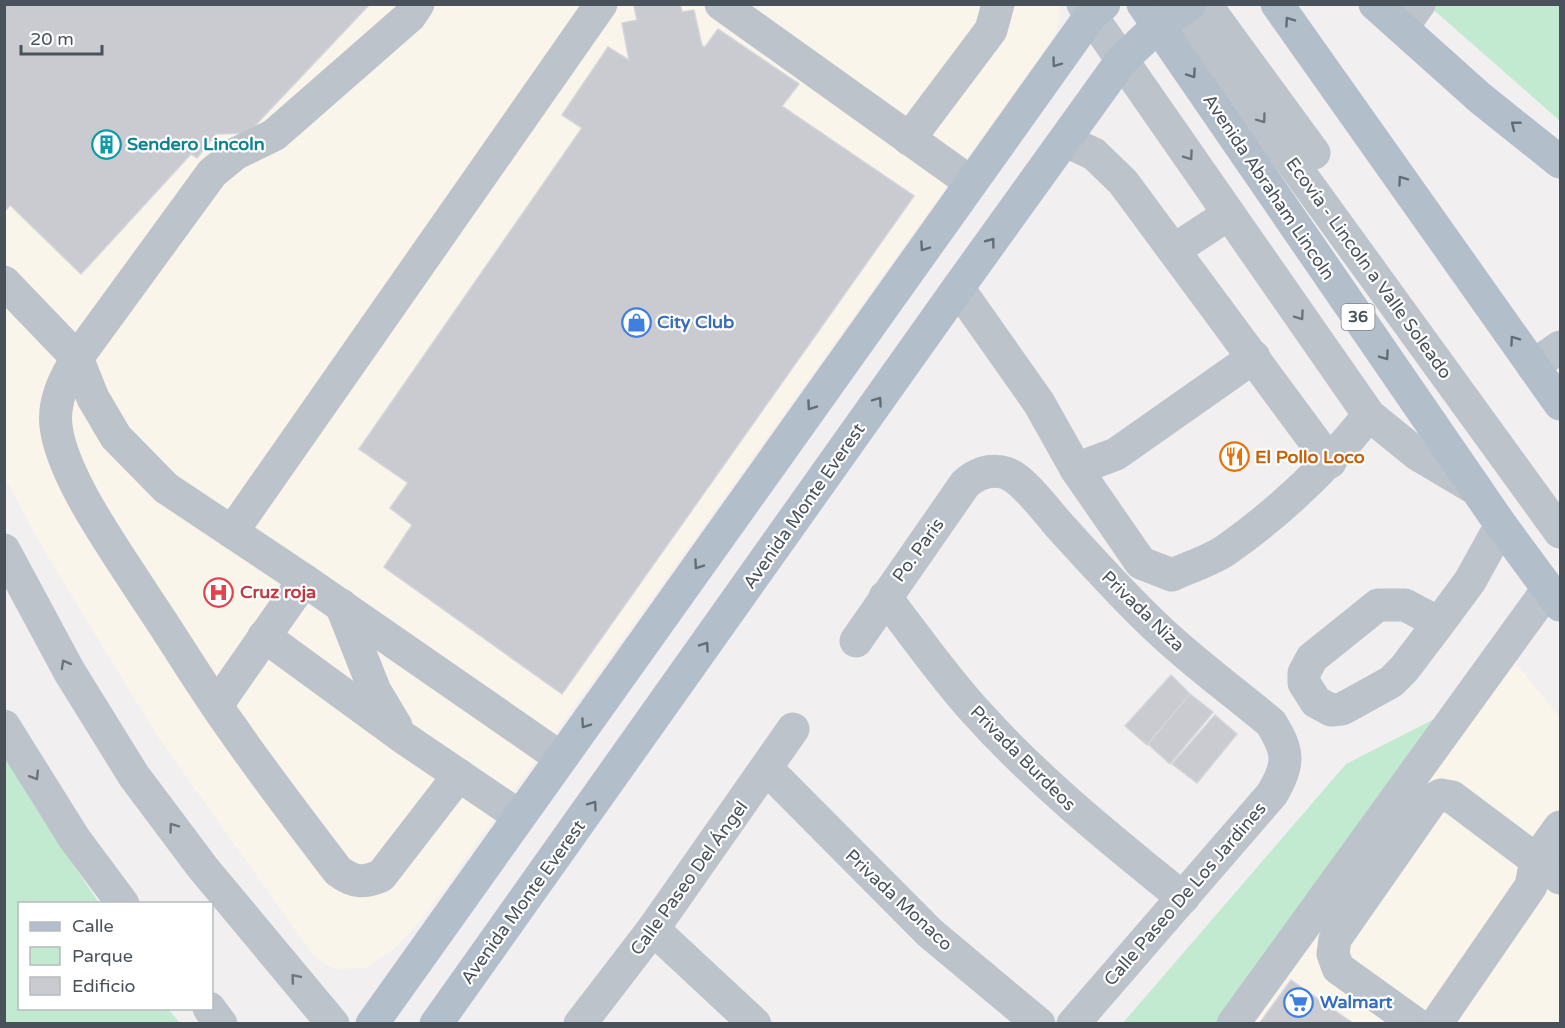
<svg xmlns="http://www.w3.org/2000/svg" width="1565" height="1028" viewBox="0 0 1565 1028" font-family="'Varela Round',sans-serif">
<rect width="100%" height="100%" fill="#f1efef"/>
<g fill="#faf5ea">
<path d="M1058,4L1060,15L1056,32L1048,45L423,918L395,948L366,968L335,969L324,963L313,955L156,734L39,542L5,478L4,5Z"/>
<path d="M1498,641L1560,718V1023L1224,1024Z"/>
</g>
<g fill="#c2ead1">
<path d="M1428,5H1560V121Z"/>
<path d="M1450,711L1223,1023L1122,1024L1346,764Z"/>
<path d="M4,754L36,809L99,903L20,904V1008L168,1009L180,1023H5Z"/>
</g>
<g fill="#c9cbd1" stroke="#d4d5da" stroke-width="1.5">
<path d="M4,4H370L248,133L216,134L197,158L191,154L81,274L10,205L4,212Z"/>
<path d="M643,4H680L682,12L694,10L702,46L705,47L718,29L799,84L782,106L914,196L562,694L384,567L412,525L390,508L408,483L359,449L582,128L562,115L608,47L629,60L622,23L637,20L634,6Z"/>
<path d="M1171,675L1190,694L1147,745L1125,726Z"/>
<path d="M1190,694L1213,712L1170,764L1148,744Z"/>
<path d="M1215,715L1237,734L1197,783L1172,764Z"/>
<path d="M1291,980L1354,1024H1259Z"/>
</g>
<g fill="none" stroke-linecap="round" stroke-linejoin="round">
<g stroke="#bcc3ca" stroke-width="33">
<path d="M721,4L970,182"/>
<path d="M1083,4L1369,415L1417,454L1476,489"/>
<path d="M1177,4L1560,532"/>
<path d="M1205,4L1314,153"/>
<path d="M1402,28L1419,4"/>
<path d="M909,139L991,30L998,4"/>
<path d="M1066,141L1094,154L1123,182L1330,462"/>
<path d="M1174,250L1229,214"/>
<path d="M4,282L77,358L212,173L235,154L274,135L410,16L418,4"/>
<path d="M958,288L1039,403L1076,469L1141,563L1172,575C1189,567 1210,561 1226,550C1280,512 1328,466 1369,415"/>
<path d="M77,358C65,378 53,401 56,426C62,477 116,551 144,595C174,639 201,685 232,728C266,777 302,824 338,871C354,883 363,883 381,876L459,775"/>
<path d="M77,358L93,398L116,437L166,488L304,580L561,758"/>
<path d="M1533,366L1560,347"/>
<path d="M1076,469L1116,454L1254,357"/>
<path d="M232,532L601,4"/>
<path d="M4,550L69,671L134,776L203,868L333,1024"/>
<path d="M885,597C915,635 943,676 976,712C1038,781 1110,839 1183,898"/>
<path d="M341,605L375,691L396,726"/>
<path d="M1439,623L1405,605H1378L1312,658L1304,673V683L1316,702L1331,710L1342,709L1391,682L1404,669L1439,623L1470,581L1501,525"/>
<path d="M264,636L401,736L519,816"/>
<path d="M856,641L965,484C976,474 990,468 1006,473C1023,479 1046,510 1058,524C1090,559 1121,594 1155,626C1191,661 1233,691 1271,723C1289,752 1290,764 1272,794L1073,1024"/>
<path d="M217,705L304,580"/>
<path d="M4,726L74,838L123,904"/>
<path d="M767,769L930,933L1039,1024"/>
<path d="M653,929L755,1024"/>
<path d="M209,1008L221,1024"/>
<path d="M580,1024L653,929L793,729"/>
<path d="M1233,1024L1548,589"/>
<path d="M1416,1024L1338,968L1333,954L1335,939L1432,800L1441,795L1452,797L1560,878"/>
<path d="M1436,1024L1531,886L1536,860L1560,827"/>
</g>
<g stroke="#b2beca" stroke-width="33">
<path d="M1143,4L1501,525L1560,605"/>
<path d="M1277,4L1560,404"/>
<path d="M1375,4L1480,98L1560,162"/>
<path d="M372,1024L1091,15L1104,4"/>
<path d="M436,1024L958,288L1122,60L1159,25L1190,4"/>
</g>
</g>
<defs><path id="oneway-chevron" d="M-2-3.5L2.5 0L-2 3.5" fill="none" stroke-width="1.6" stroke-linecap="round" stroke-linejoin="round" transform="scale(1.5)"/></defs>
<g stroke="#636d76">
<use href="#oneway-chevron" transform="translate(1289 21) rotate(-125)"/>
<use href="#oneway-chevron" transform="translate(1056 63) rotate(126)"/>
<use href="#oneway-chevron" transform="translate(1192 74) rotate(56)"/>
<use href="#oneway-chevron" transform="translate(1515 125) rotate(-141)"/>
<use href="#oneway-chevron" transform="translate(1402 180) rotate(-125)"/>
<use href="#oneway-chevron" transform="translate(991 242) rotate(-53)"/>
<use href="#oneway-chevron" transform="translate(924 247) rotate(125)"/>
<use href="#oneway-chevron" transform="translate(1514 340) rotate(-125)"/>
<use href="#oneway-chevron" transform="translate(1385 356) rotate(55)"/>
<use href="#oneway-chevron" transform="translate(878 401) rotate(-55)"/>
<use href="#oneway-chevron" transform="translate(811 406) rotate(125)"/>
<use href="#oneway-chevron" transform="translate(698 565) rotate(125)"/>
<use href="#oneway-chevron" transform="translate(705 646) rotate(-55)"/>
<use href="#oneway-chevron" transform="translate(585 724) rotate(125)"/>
<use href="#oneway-chevron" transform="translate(593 805) rotate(-54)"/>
</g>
<g stroke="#6c747c">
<use href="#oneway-chevron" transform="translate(1262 119) rotate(54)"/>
<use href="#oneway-chevron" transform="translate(1189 156) rotate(55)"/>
<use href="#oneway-chevron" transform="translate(1300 316) rotate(55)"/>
<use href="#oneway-chevron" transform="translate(65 664) rotate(-119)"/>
<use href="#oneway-chevron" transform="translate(35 776) rotate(58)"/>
<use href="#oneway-chevron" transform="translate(173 827) rotate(-126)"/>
<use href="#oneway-chevron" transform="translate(295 978) rotate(-130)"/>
</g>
<defs>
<symbol id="building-ring" viewBox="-11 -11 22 22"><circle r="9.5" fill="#fff" stroke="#0f9aa8" stroke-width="1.5"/><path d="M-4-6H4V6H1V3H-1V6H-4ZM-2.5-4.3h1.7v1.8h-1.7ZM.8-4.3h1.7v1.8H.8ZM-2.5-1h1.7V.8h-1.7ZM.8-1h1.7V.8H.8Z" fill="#0f9aa8"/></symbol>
<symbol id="shop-ring" viewBox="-11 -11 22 22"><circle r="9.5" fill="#fff" stroke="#3f7fe0" stroke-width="1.5"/><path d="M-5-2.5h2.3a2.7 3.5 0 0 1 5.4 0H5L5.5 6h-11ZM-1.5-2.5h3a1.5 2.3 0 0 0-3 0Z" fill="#3f7fe0"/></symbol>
<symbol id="restaurant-ring" viewBox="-11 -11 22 22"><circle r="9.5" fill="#fff" stroke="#e8710a" stroke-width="1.5"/><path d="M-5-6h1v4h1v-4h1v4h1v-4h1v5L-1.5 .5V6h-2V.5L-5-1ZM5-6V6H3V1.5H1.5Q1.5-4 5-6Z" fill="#e8710a"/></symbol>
<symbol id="hospital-ring" viewBox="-11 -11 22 22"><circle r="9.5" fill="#fff" stroke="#e0444e" stroke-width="1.5"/><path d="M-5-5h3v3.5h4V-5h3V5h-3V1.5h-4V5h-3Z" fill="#e0444e"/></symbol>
<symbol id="supermarket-ring" viewBox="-11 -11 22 22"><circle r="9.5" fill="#fff" stroke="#3f7fe0" stroke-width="1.5"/><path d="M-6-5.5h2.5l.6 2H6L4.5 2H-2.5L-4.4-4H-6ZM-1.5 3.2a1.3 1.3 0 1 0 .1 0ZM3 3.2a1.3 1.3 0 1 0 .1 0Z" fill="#3f7fe0"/></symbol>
</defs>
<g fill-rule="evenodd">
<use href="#building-ring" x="90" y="128" width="33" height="33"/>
<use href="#shop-ring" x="620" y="306" width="33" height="33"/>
<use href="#restaurant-ring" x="1218" y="440" width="33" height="33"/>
<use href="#hospital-ring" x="202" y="576" width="33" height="33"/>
<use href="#supermarket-ring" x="1282" y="986" width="33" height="33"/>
</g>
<g text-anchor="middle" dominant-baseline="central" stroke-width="4.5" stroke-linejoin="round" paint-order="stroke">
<rect fill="#fff" stroke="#80868c" stroke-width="1.5" x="1341.5" y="304" width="33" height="26" rx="4.5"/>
<g font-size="16" font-weight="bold" fill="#49525a">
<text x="1358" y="317">36</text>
</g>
<g font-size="18" font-weight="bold" fill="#0d838f" stroke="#fff" text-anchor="start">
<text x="127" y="144">Sendero Lincoln</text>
</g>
<g font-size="18" fill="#49525a" stroke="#fff">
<text transform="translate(1269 187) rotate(56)">Avenida Abraham Lincoln</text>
<text transform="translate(1369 268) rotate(54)">Ecovía - Lincoln a Valle Soleado</text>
<text transform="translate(804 506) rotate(-55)">Avenida Monte Everest</text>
<text transform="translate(918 550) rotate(-54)">Po. Paris</text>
<text transform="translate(1143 611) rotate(44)">Privada Niza</text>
<text transform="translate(1023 758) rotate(45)">Privada Burdeos</text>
<text transform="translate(689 878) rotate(-54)">Calle Paseo Del Ángel</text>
<text transform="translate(1185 894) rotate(-49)">Calle Paseo De Los Jardines</text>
<text transform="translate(899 900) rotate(43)">Privada Monaco</text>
<text transform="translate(523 902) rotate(-54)">Avenida Monte Everest</text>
</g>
<g font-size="18" font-weight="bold" fill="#366cbe" stroke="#fff" text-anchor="start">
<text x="657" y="322">City Club</text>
<text x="1320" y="1002">Walmart</text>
</g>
<g font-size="18" font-weight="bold" fill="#c56008" stroke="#fff" text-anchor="start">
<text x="1255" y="457">El Pollo Loco</text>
</g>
<g font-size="18" font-weight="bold" fill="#be3a42" stroke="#fff" text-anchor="start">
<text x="240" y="592">Cruz roja</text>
</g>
</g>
<rect width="1565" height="1028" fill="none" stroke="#49525a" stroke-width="12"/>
<rect x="18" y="902" width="195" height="108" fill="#ffffff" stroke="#b6babd" stroke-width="1.5"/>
<rect x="30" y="922" width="30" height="9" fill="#b2beca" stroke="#b6babd" stroke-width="1.5"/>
<text x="72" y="932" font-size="18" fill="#49525a">Calle</text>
<rect x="30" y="947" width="30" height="18" fill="#c2ead1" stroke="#b6babd" stroke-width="1.5"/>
<text x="72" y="962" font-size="18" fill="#49525a">Parque</text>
<rect x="30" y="977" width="30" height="18" fill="#c9cbd1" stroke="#b6babd" stroke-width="1.5"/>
<text x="72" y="992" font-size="18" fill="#49525a">Edificio</text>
<path d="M21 45v9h81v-9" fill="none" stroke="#49525a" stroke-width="3"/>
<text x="30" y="45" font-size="18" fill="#49525a" stroke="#ffffff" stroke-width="4.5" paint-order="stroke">20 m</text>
</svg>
